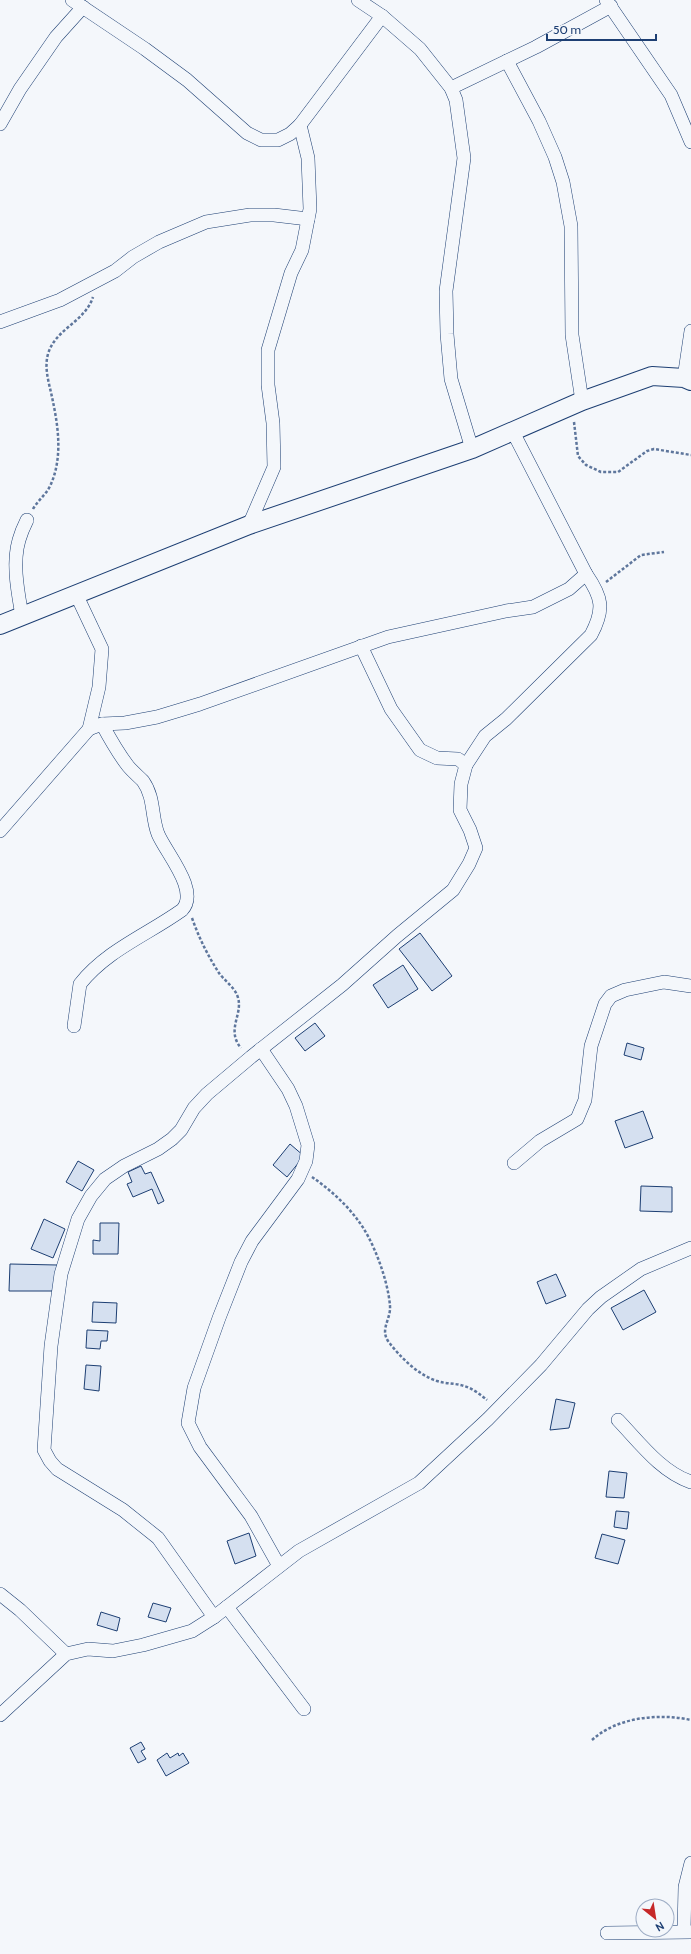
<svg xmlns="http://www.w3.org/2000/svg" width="691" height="1954" viewBox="0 0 691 1954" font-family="Cabin,sans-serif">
<rect width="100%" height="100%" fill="#f4f7fb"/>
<g fill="#d5e0f0" stroke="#1d3f73">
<path d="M420,933L452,976L432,991L399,949Z"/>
<path d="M403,965L418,989L388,1008L373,985Z"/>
<path d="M315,1023L325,1036L305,1051L295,1038Z"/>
<path d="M627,1043L644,1048L641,1060L624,1055Z"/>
<path d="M643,1111L653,1138L625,1148L615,1121Z"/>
<path d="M290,1144L304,1156L287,1177L273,1165Z"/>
<path d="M78,1161L94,1170L82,1191L66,1182Z"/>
<path d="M141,1166L145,1174L151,1172L164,1201L158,1204L152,1189L133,1197L127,1184L132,1182L128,1172Z"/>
<path d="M641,1186L672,1187V1212L640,1211Z"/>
<path d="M44,1219L65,1229L53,1258L31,1249Z"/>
<path d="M100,1223H119L118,1254H93V1240L100,1241Z"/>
<path d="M10,1264L57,1265L56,1291H9Z"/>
<path d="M556,1274L566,1296L546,1304L537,1282Z"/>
<path d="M644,1290L656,1312L623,1330L611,1308Z"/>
<path d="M93,1302L117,1303L116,1323L92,1322Z"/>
<path d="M87,1330L108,1331L107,1341H101L100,1349L86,1348Z"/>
<path d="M86,1365L101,1366L99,1391L84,1389Z"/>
<path d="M556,1399L575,1403L569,1428L550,1430Z"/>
<path d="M609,1471L627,1473L624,1498L606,1497Z"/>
<path d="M616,1511L629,1512L627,1529L614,1527Z"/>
<path d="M249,1533L256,1556L235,1564L227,1541Z"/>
<path d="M602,1534L625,1540L618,1564L595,1558Z"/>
<path d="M153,1603L171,1608L166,1622L148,1617Z"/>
<path d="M101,1612L120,1618L117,1631L97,1625Z"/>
<path d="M141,1742L145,1749L141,1751L146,1759L138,1763L130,1748Z"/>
<path d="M167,1753L170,1758L178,1753L179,1756L183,1753L189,1763L166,1776L157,1760Z"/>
</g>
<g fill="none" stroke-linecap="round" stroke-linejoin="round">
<defs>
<g id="street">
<path d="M72,0L145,49L187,80L247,133L261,140H278L290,134L300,125L382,16"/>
<path d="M358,0L382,16L420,49L451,88L456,100L464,158L446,291L447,334L451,379L472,449"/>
<path d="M606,0L671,95L691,142"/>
<path d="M507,61L539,121L555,157L563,182L571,226L572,335L582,401"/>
<path d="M451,88L536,47L611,6"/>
<path d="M0,124L20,89L56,37L83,7"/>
<path d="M0,322L60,300L115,271L133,257L159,242L206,222L250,215H274L308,219"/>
<path d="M684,378L691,331"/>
<path d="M249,525L274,467L273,423L268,385V350L291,273L302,250L310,209L308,158L300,125"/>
<path d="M77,596L102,649L99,687L89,729"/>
<path d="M22,616C18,592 12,564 19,540C21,533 24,526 27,520"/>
<path d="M361,646L391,709L420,750L437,758L458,759L466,765"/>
<path d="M0,831L89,729L102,724L125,723L157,717L200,704L388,637L506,611L533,607L569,589L586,574"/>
<path d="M74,1026L80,984C107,950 147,935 182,910C200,891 166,853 158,834C151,816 155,798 143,781C138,776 132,771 128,766C118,753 110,739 102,724"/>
<path d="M261,1049L288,1089L296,1106L308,1145L306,1161L298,1179L252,1241L241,1262L219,1318L194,1388L188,1423L200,1447L251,1516L279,1566"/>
<path d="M514,1163L540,1141L577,1119L585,1100L591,1046L605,1004L611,996L625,990L664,982L691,986"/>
<path d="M618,1420C639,1442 661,1472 691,1482"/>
<path d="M0,1594L20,1610L66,1654"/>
<path d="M227,1607L304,1709"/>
<path d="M214,1617L158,1538L123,1510L57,1469L50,1461L44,1450L51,1346L61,1274L78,1219L91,1196L105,1179L124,1166L158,1149L172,1139L181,1130L194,1108L207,1094L251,1057L342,985L397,936L453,890L469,864L476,848L470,830L460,810L461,784L466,765L485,736L506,719L591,635C605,609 602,597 586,574L513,432"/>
<path d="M0,1715L66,1654L88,1649L113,1651L143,1645L192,1631L214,1617L299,1551L419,1483L488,1419L541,1365L588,1309L601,1297L641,1269L691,1248"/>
<path d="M684,1931L685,1887L691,1863"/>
<path d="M607,1933L691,1932"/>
</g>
<path id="secondary" d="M0,625L249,525L472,449L582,401L652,376L684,378L691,381"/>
</defs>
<use href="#street" stroke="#1d3f73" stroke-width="14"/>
<use href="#secondary" stroke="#1d3f73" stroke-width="20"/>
<g stroke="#5e769c" stroke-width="2.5" stroke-dasharray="3 2" stroke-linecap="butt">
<path d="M574,422L578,456L586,465L601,472H618L647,451L654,449L691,455"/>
<path d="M33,509C38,500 47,494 51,484C63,456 58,425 52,397C49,383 44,368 48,354C55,329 85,322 93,297"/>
<path d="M606,582L641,555L664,552"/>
<path d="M192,918C199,938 208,956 219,973C224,980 234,987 237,995C245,1013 225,1029 241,1048"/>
<path d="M312,1177C328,1188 345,1203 357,1219C373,1239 388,1280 390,1306C391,1319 380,1329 388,1341C400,1357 418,1375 437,1381C446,1384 455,1383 464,1386C472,1388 481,1395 487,1400"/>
<path d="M592,1740C617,1717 659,1713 691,1720"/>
</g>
<use href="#street" stroke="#f4f7fb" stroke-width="13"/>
<use href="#secondary" stroke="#f4f7fb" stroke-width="18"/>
</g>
<g transform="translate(655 1918) rotate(150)"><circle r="19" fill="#f4f7fb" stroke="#9eadc5"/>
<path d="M0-3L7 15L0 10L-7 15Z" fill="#c62828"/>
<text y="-6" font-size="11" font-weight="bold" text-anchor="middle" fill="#1d3f73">N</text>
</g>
<path d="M547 34v6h109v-6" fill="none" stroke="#1d3f73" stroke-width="2"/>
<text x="553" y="34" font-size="12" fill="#1d3f73" stroke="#f4f7fb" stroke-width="3" paint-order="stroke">50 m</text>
</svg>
